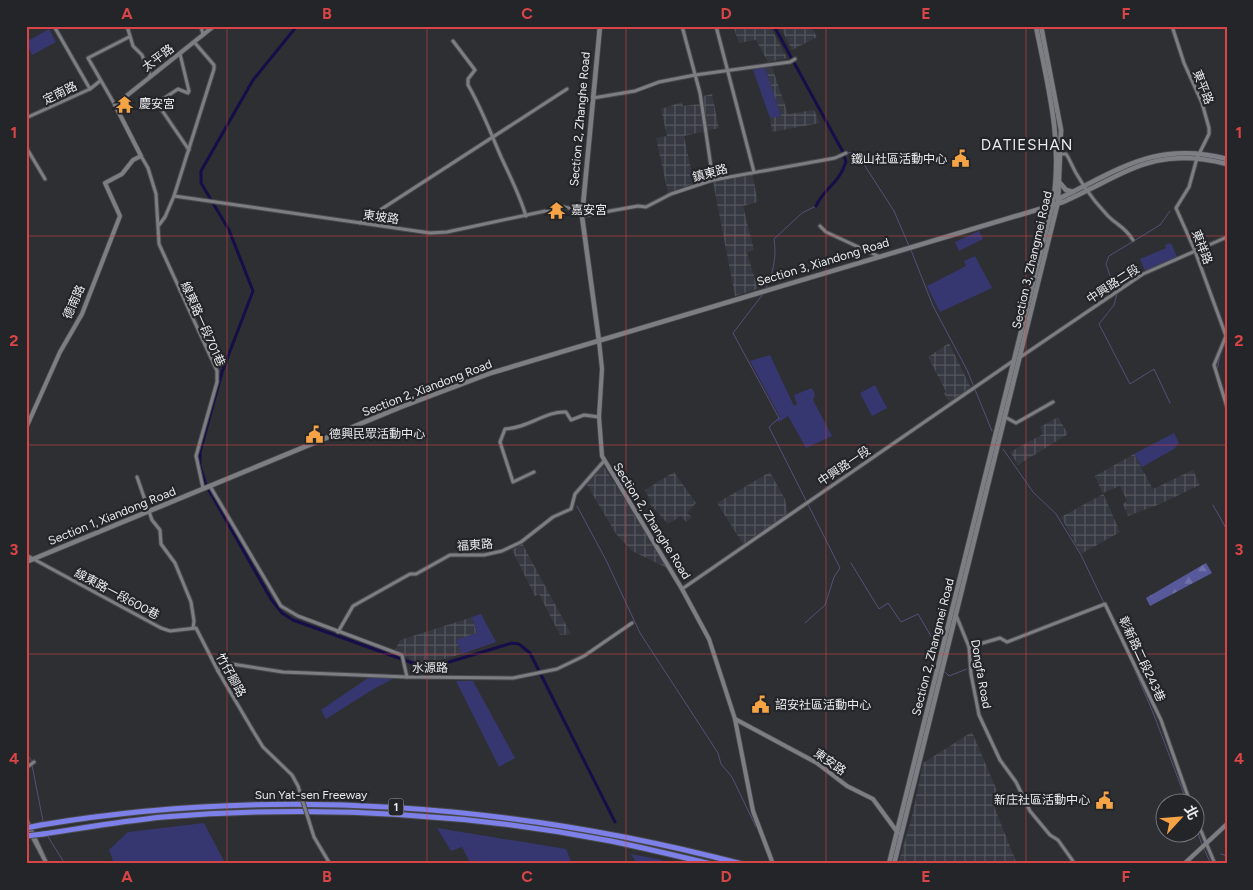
<svg xmlns="http://www.w3.org/2000/svg" width="1253" height="890" viewBox="0 0 1253 890" font-family="Figtree,'Noto Sans TC',sans-serif">
<defs>
<pattern id="industrial-grid" width="8" height="8" patternUnits="userSpaceOnUse" patternTransform="scale(1.25)"><rect width="8" height="8" fill="#373942"/><path d="M0 4h8M4 0v8" fill="none" stroke="#54565e"/></pattern>
<pattern id="forest-firs" width="22" height="20" patternUnits="userSpaceOnUse" patternTransform="scale(1.25)"><rect width="22" height="20" fill="#57599b"/><path d="M5 1l3.5 6h-7zM16 11l3.5 6h-7z" fill="#6f71a9"/></pattern>
</defs>
<rect width="100%" height="100%" fill="#2e2f33"/>
<g fill="url(#industrial-grid)">
<path d="M733,26H770L787,58L768,62L756,40L739,43Z"/>
<path d="M784,26H810L817,37L792,50L781,28Z"/>
<path d="M765,67H772L788,114L814,110L820,123L772,132L770,118L781,116Z"/>
<path d="M712,94L719,128L684,136L694,184L668,193L656,138L667,136L661,109L682,102L683,106L700,104L699,97Z"/>
<path d="M752,173L758,202L743,206L754,250L747,253L758,289L735,296L713,182Z"/>
<path d="M949,343L971,388L950,403L944,393L946,392L928,357Z"/>
<path d="M1058,417L1068,434L1018,465L1010,452L1043,434L1040,427Z"/>
<path d="M1134,454L1153,489L1193,470L1200,485L1160,504L1128,516L1123,504L1127,501L1120,486L1103,493L1120,532L1081,554L1061,517L1103,494L1095,476Z"/>
<path d="M603,465L667,566V568L632,551L616,534L587,485Z"/>
<path d="M674,472L696,503L687,513L692,517L686,522L681,516L668,524L649,503L651,502L645,490Z"/>
<path d="M770,472L785,499L788,514L743,544L717,503Z"/>
<path d="M522,543L571,634L560,635L539,594L535,596L512,550Z"/>
<path d="M472,617L477,633L456,640L462,654L437,661L421,662L411,660L395,650L400,640Z"/>
<path d="M972,732L998,793L994,806L1017,864H898L912,816L923,763Z"/>
</g>
<g fill="#363771">
<path d="M49,29L56,42L32,55L26,42Z"/>
<path d="M765,67L781,116L770,118L753,70Z"/>
<path d="M979,231L983,239L959,251L955,242Z"/>
<path d="M1171,243L1177,257L1145,271L1140,259L1166,248L1165,245Z"/>
<path d="M975,256L992,288L940,312L927,286L966,266L964,261Z"/>
<path d="M770,355L794,406L797,404L794,395L812,388L815,395L813,400L832,436L806,448L788,416L779,422L777,420L780,417L750,361Z"/>
<path d="M875,385L887,408L872,416L860,393Z"/>
<path d="M1174,433L1179,443L1174,449L1142,467L1134,454Z"/>
<path d="M481,614L496,642L462,654L456,640L477,633L472,617Z"/>
<path d="M371,676L396,677L372,690L326,719L321,710Z"/>
<path d="M456,681H473L515,758L499,767Z"/>
<path d="M204,823L224,861L219,864H107L113,860L109,850L128,832Z"/>
<path d="M437,828L566,849L572,864H471L462,847L451,851Z"/>
<path d="M631,854L662,860L664,864H637Z"/>
</g>
<path fill="url(#forest-firs)" d="M1206,563L1212,573L1150,606L1146,598Z"/>
<g fill="none" stroke-linecap="round" stroke-linejoin="round">
<g stroke="#554f7a" stroke-width="1">
<path d="M846,153L856,152L894,211L909,246"/>
<path d="M911,250L933,306L967,370L992,431"/>
<path d="M765,290C773,274 777,257 774,239L802,213L816,206"/>
<path d="M1115,290L1106,264L1109,256L1160,225L1170,211"/>
<path d="M763,294L733,333L779,418L769,427L840,568L834,577L825,605L805,623"/>
<path d="M1117,294L1114,305L1099,324L1130,384L1154,369L1170,403"/>
<path d="M1210,298L1224,334"/>
<path d="M1223,347L1227,341"/>
<path d="M1214,361L1222,342"/>
<path d="M1213,365L1227,412"/>
<path d="M1217,370L1220,355"/>
<path d="M1003,449L1033,492L1056,514L1081,555L1104,603"/>
<path d="M1213,505L1227,530"/>
<path d="M577,506L606,560L640,633L718,753L721,764L732,777L756,827"/>
<path d="M851,563L879,609L888,603L901,622L918,614L931,636L939,658"/>
<path d="M1129,657L1154,715L1187,802"/>
<path d="M944,671L949,676L967,669"/>
<path d="M26,753L31,760L43,821"/>
<path d="M1196,827L1202,845"/>
<path d="M47,835L65,864"/>
<path d="M1204,849L1211,864"/>
<path d="M1221,854L1227,856"/>
</g>
<g stroke="#160d49" stroke-width="3">
<path d="M297,26L253,80L201,171V183L229,230L253,291L222,372L200,452V466L206,485L271,599L282,613L293,620L418,665L436,666L512,643L519,644L530,653L615,822"/>
<path d="M774,26L843,152L846,162C838,185 825,187 816,206"/>
</g>
<defs>
<g id="minor">
<path d="M54,26L90,89"/>
<path d="M127,26L133,46L142,55L150,75"/>
<path d="M201,26L203,35"/>
<path d="M682,26L700,93L713,180"/>
<path d="M716,26L754,172"/>
<path d="M1172,26L1184,63L1202,103L1209,128V134L1197,158L1189,187L1176,208L1195,251L1226,336L1214,365L1227,407"/>
<path d="M453,41L475,70L468,79V85C482,109 491,134 502,159C511,178 520,196 526,216"/>
<path d="M180,54L189,91L188,93L178,89L157,103L189,150"/>
<path d="M593,98L635,91L659,82L695,75L790,62L795,59"/>
<path d="M115,105L88,58L129,37"/>
<path d="M26,118L90,89L100,81"/>
<path d="M26,147L45,179"/>
<path d="M1062,154H1066L1068,157C1078,180 1090,197 1108,216C1118,226 1124,226 1133,240"/>
<path d="M141,156L148,168L156,194L159,244L217,371V382L196,456L203,488"/>
<path d="M174,196L430,233L447,232L564,207L574,209L582,216L638,206L646,207L671,194L713,180L835,158L846,153"/>
<path d="M360,223L567,89"/>
<path d="M159,225L165,217L174,196L214,69V65L195,43"/>
<path d="M820,226L826,232L878,256"/>
<path d="M1019,358L1143,274L1227,237"/>
<path d="M1005,417L1016,423L1053,402"/>
<path d="M534,472L513,482L500,442L505,429C529,428 545,411 566,412L571,420L584,415L599,417"/>
<path d="M137,477L152,520L160,530L161,544L175,563L191,602L194,621L193,628"/>
<path d="M210,486L281,606L298,616L402,655L407,677"/>
<path d="M26,555L161,628L170,631L196,628L218,671L252,729"/>
<path d="M682,589L1013,361"/>
<path d="M956,615L969,647L971,674L979,715L1000,760L1016,782L1030,811L1050,835L1058,840L1075,864"/>
<path d="M338,632L353,606L410,574H416L450,555H484L502,551L521,542L553,517L571,509L575,494L604,461"/>
<path d="M969,647L1000,638L1007,642L1105,604L1161,720L1190,802"/>
<path d="M218,671L232,664L283,672L407,677L513,678L557,669L584,656L632,623"/>
<path d="M26,768L34,762"/>
<path d="M26,818L47,864"/>
<path d="M1196,819L1215,864"/>
<path d="M27,827L46,863"/>
</g>
<g id="tertiary">
<path d="M599,341L602,369L599,417L602,456L682,589L709,639L735,719L753,811L773,864"/>
<path d="M26,428L60,352L82,314L120,216L105,183L122,174L133,160L141,156L115,105L214,26"/>
<path d="M735,719L817,763L847,786L873,799L898,833"/>
<path d="M1184,864L1227,824"/>
</g>
<g id="secondary">
<path d="M1060,183L1066,190L1073,192"/>
<path d="M1058,199C1119,170 1156,140 1227,159"/>
<path d="M599,341L582,216L600,26"/>
<path d="M26,562L401,407L491,373L1063,202C1126,174 1153,145 1227,164"/>
<path d="M889,864L1053,203C1063,140 1048,87 1036,26"/>
<path d="M894,864L1058,202L1061,130L1041,26"/>
</g>
<g id="motorway">
<path d="M41,825C274,786 514,804 742,864"/>
<path d="M43,834C83,828 123,821 163,817C311,805 465,813 611,841C644,848 678,856 711,864"/>
</g>
</defs>
<use href="#minor" stroke="#494a4d" stroke-width="5"/>
<use href="#tertiary" stroke="#494a4d" stroke-width="5.5"/>
<use href="#secondary" stroke="#494a4d" stroke-width="6"/>
<use href="#motorway" stroke="#494a4d" stroke-width="7"/>
<use href="#minor" stroke="#7d7e83" stroke-width="3"/>
<use href="#tertiary" stroke="#7d7e83" stroke-width="4"/>
<use href="#secondary" stroke="#7d7e83" stroke-width="4.5"/>
<use href="#motorway" stroke="#7e80ea" stroke-width="5"/>
<defs>
<path id="minor-bridge" d="M252,729L263,747L292,775L298,786L314,837L330,864"/>
<g id="motorway-bridge">
<path d="M26,828L41,825"/>
<path d="M26,836L43,834"/>
</g>
</defs>
<use href="#minor-bridge" stroke="#494a4d" stroke-width="5" stroke-linecap="butt"/>
<use href="#motorway-bridge" stroke="#494a4d" stroke-width="7" stroke-linecap="butt"/>
<use href="#minor-bridge" stroke="#7d7e83" stroke-width="3"/>
<use href="#motorway-bridge" stroke="#7e80ea" stroke-width="5"/>
</g>
<path fill="none" stroke="#d94546" stroke-width="1" stroke-opacity="0.55" d="M227,26V864M427,26V864M626,26V864M826,26V864M1026,26V864M26,236H1227M26,445H1227M26,654H1227"/>
<defs>
<symbol id="temple-bare" viewBox="-9 -9 18 18"><path d="M0-6L5-2H3V0L6.5 2.5H4V6H1.5V3h-3V6H-4V2.5H-6.5L-3 0V-2H-5Z" fill="#f5a345" stroke="#242529" stroke-width="2.5" paint-order="stroke"/></symbol>
<symbol id="civic-bare" viewBox="-9 -9 18 18"><path d="M-.6-6.5H3V-4.5H.6V-3L4-1V1h2V6H-6V1h2V-1L-.6-3ZM-1.2 2.5V6h2.4V2.5Z" fill="#f5a345" stroke="#242529" stroke-width="2.5" paint-order="stroke"/></symbol>
</defs>
<g fill-rule="evenodd">
<use href="#temple-bare" x="112" y="92" width="25" height="25"/>
<use href="#civic-bare" x="948" y="146" width="25" height="25"/>
<use href="#temple-bare" x="544" y="198" width="25" height="25"/>
<use href="#civic-bare" x="302" y="422" width="25" height="25"/>
<use href="#civic-bare" x="748" y="692" width="25" height="25"/>
<use href="#civic-bare" x="1092" y="788" width="25" height="25"/>
</g>
<g text-anchor="middle" dominant-baseline="central" stroke-width="4.5" stroke-linejoin="round" paint-order="stroke">
<rect fill="#242529" stroke="#aeafb2" stroke-width="1" x="388.5" y="798.5" width="15" height="17" rx="4"/>
<g font-size="11" font-weight="bold" fill="#e9eaed">
<text x="396" y="807">1</text>
</g>
<g font-size="12" fill="#e9eaed" stroke="#242529">
<text transform="translate(158 58) rotate(-37)">太平路</text>
<text transform="translate(1203 87) rotate(69)">東平路</text>
<text transform="translate(60 93) rotate(-26)">定南路</text>
<text transform="translate(580 119) rotate(-85)">Section 2, Zhanghe Road</text>
<text transform="translate(710 173) rotate(-15)">鎮東路</text>
<text transform="translate(381 217) rotate(8)">東坡路</text>
<text transform="translate(1202 247) rotate(69)">東祥路</text>
<text transform="translate(1032 260) rotate(-77)">Section 3, Zhangmei Road</text>
<text transform="translate(823 262) rotate(-17)">Section 3, Xiandong Road</text>
<text transform="translate(1113 284) rotate(-33)">中興路二段</text>
<text transform="translate(74 302) rotate(-66)">德南路</text>
<text transform="translate(203 324) rotate(66)">線東路一段701巷</text>
<text transform="translate(427 388) rotate(-21)">Section 2, Xiandong Road</text>
<text transform="translate(844 466) rotate(-34)">中興路一段</text>
<text transform="translate(112 516) rotate(-22)">Section 1, Xiandong Road</text>
<text transform="translate(652 521) rotate(58)">Section 2, Zhanghe Road</text>
<text transform="translate(475 545) rotate(-4)">福東路</text>
<text transform="translate(117 594) rotate(28)">線東路一段600巷</text>
<text transform="translate(933 647) rotate(-76)">Section 2, Zhangmei Road</text>
<text transform="translate(1142 659) rotate(65)">彰新路二段243巷</text>
<text transform="translate(430 668) rotate(-1)">水源路</text>
<text transform="translate(981 674) rotate(80)">Dongfa Road</text>
<text transform="translate(231 675) rotate(61)">竹仔腳路</text>
<text transform="translate(830 762) rotate(35)">東安路</text>
<text x="311" y="795">Sun Yat-sen Freeway</text>
</g>
<g font-size="12" fill="#e9eaed" stroke="#242529" text-anchor="start">
<text x="139" y="104">慶安宮</text>
<text x="947" y="159" text-anchor="end">鐵山社區活動中心</text>
<text x="571" y="210">嘉安宮</text>
<text x="329" y="434">德興民眾活動中心</text>
<text x="775" y="705">詔安社區活動中心</text>
<text x="1090" y="800" text-anchor="end">新庄社區活動中心</text>
</g>
<g font-size="15" letter-spacing="1" fill="#e9eaed" stroke="#242529">
<text x="1027" y="145">DATIESHAN</text>
</g>
</g>
<rect width="1253" height="890" fill="none" stroke="#242529" stroke-width="55"/>
<g transform="translate(1180 818) rotate(64)"><circle r="24" fill="#242529" stroke="#737477"/>
<path d="M0-4L9 19L0 12L-9 19Z" fill="#f5a345"/>
<text y="-8" font-size="14" font-weight="bold" text-anchor="middle" fill="#e9eaed">北</text>
</g>
<rect x="28" y="28" width="1198" height="834" fill="none" stroke="#d94546" stroke-width="2"/>
<g font-size="16" text-anchor="middle" font-weight="bold" fill="#d94546">
<text x="127" y="19">A</text>
<text x="327" y="19">B</text>
<text x="527" y="19">C</text>
<text x="726" y="19">D</text>
<text x="926" y="19">E</text>
<text x="1126" y="19">F</text>
<text x="14" y="138">1</text>
<text x="1239" y="138">1</text>
<text x="14" y="346">2</text>
<text x="1239" y="346">2</text>
<text x="14" y="555">3</text>
<text x="1239" y="555">3</text>
<text x="14" y="764">4</text>
<text x="1239" y="764">4</text>
<text x="127" y="882">A</text>
<text x="327" y="882">B</text>
<text x="527" y="882">C</text>
<text x="726" y="882">D</text>
<text x="926" y="882">E</text>
<text x="1126" y="882">F</text>
</g>
</svg>
